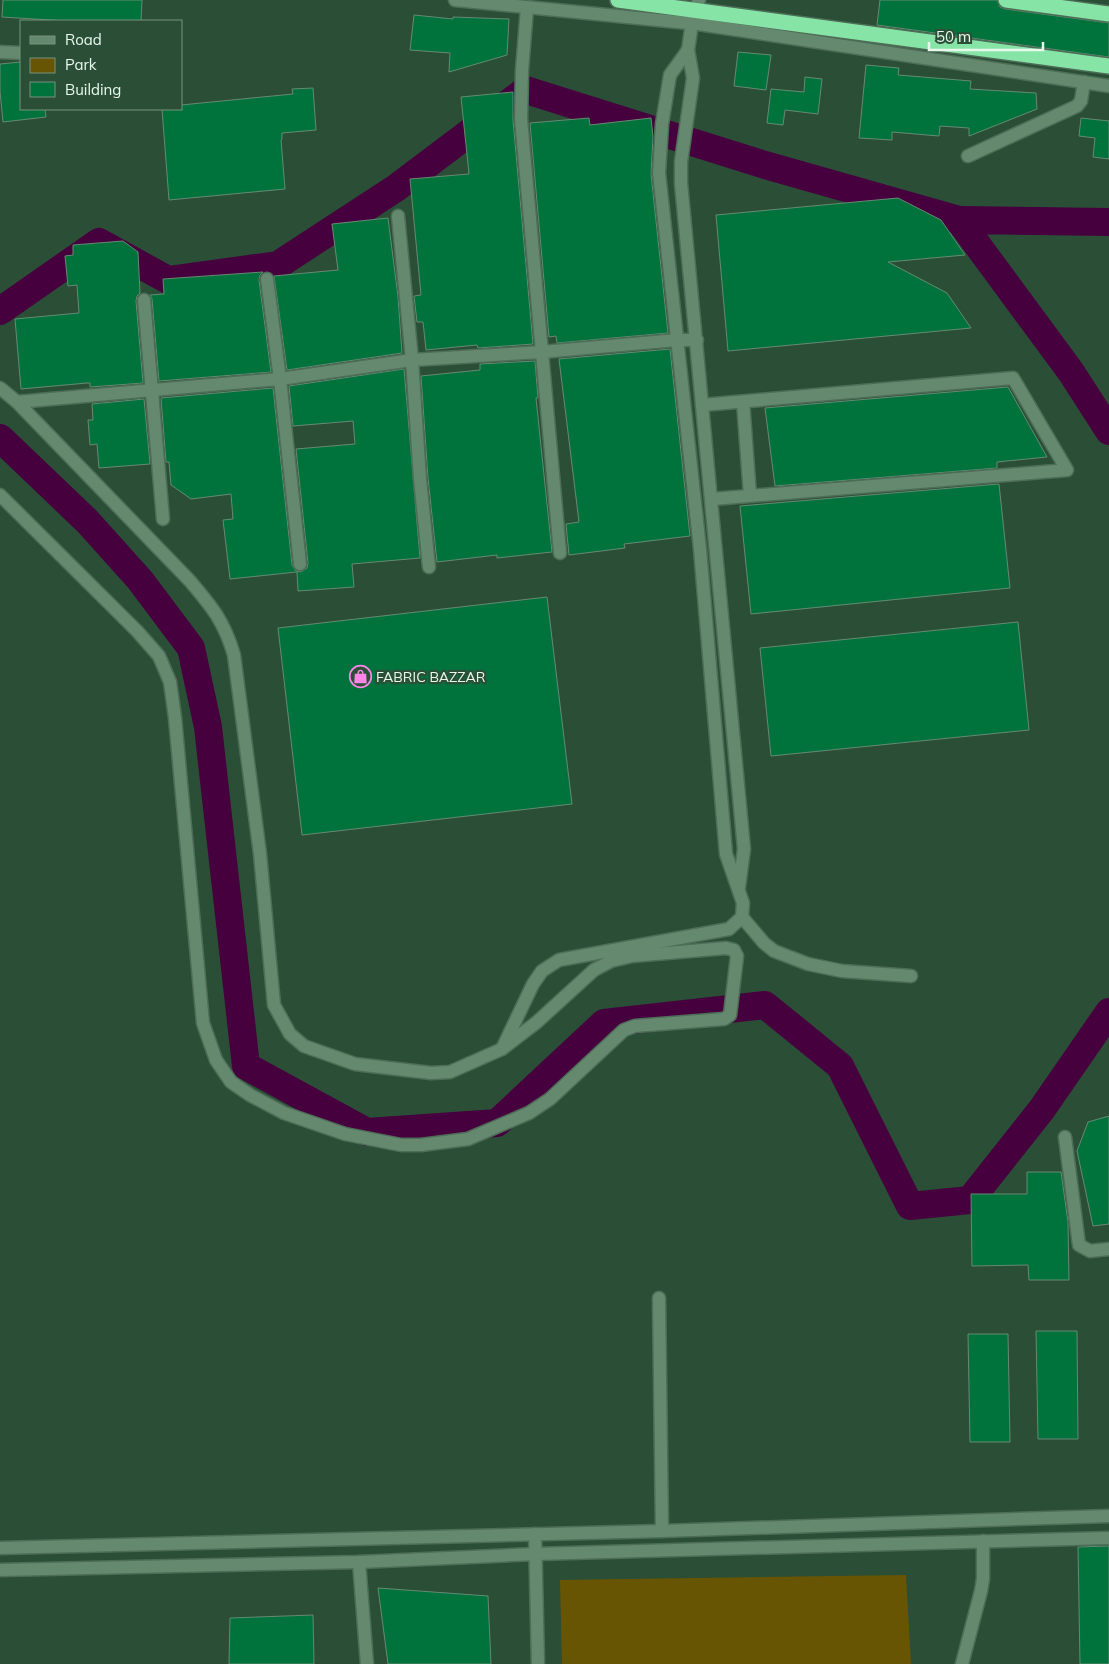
<svg xmlns="http://www.w3.org/2000/svg" width="1109" height="1664" viewBox="0 0 1109 1664" font-family="Mulish,sans-serif">
<rect width="100%" height="100%" fill="#2b4e37"/>
<path fill="#685503" d="M906,1575L911,1664H562L560,1580Z"/>
<g fill="none" stroke-linecap="round" stroke-linejoin="round">
<g stroke="#46003e" stroke-width="28">
<path d="M1109,222L959,220L1071,372L1109,431"/>
<path d="M0,311L99,242L168,280L278,265L396,188L526,90L765,165L959,220"/>
<path d="M0,438L87,521L140,580L191,648L208,727L246,1066L367,1132L497,1123L604,1023L765,1005L840,1066L910,1206L970,1200L1042,1109L1109,1012"/>
</g>
</g>
<g fill="#00733d" stroke="#668a71">
<path d="M3,0H142L141,21H67L2,17Z"/>
<path d="M880,0H997L1000,7L1005,9L1109,23V57L877,25Z"/>
<path d="M414,15L453,19V17L509,19L507,55L449,72L450,53L410,50Z"/>
<path d="M738,52L771,55L766,90L734,86Z"/>
<path d="M21,62V109H45L46,117L3,122L0,91V64Z"/>
<path d="M866,65L899,68L898,75L971,81L970,89L1036,93L1037,109L969,136V128L940,126L939,136L892,132V140L859,138Z"/>
<path d="M805,77L822,79L818,114L785,110L783,125L767,123L771,89L804,92Z"/>
<path d="M313,88L316,130L282,133V139L281,140L285,189L169,200L162,109H181V105L293,94L292,89Z"/>
<path d="M513,92V120L533,344L478,348L477,345L426,350L423,322H417L414,296L421,295L410,179L469,174L461,97Z"/>
<path d="M589,118L590,125L651,118L653,137L651,174L668,333L557,343L556,336L549,337L530,123Z"/>
<path d="M1081,118L1109,121V159L1093,157L1095,138L1079,136Z"/>
<path d="M898,198L941,220L965,255L888,262L947,293L971,328L728,351L716,215Z"/>
<path d="M388,218L398,297L402,353L287,370L274,276L338,270L332,224Z"/>
<path d="M123,241L138,252L140,293L137,296L136,301L143,383L90,387V383H87L21,389L15,319L79,313L77,285L68,286L65,256L73,255V245Z"/>
<path d="M263,272L260,275L259,280L271,372L159,381L152,299L150,295L164,294L163,279Z"/>
<path d="M670,349L690,536L624,544L625,548L569,555L566,524L579,522L559,359Z"/>
<path d="M535,361L538,398H536L552,552L497,558V555L437,562L428,478L421,376L480,370V364Z"/>
<path d="M404,369L420,558L352,564L354,587L298,591L297,572L230,579L223,520L233,519L231,494L191,499L171,485L169,462H166L161,398L273,388L292,565L296,571L301,572L307,568L308,563L296,449L355,444L353,421L293,426L289,386Z"/>
<path d="M1008,387L1047,457L997,462V468L775,486L765,408Z"/>
<path d="M144,399L150,464L99,468L97,444L90,445L88,420H93L92,404Z"/>
<path d="M999,484L1010,588L751,614L740,506Z"/>
<path d="M547,597L572,804L302,835L278,628Z"/>
<path d="M1018,622L1029,730L771,756L760,648Z"/>
<path d="M1109,1116V1224L1093,1226L1077,1151L1088,1122Z"/>
<path d="M1027,1172H1061L1068,1222L1069,1280H1029L1028,1265L972,1266L971,1194H1027Z"/>
<path d="M1036,1331H1077L1078,1439H1038Z"/>
<path d="M968,1334H1008L1010,1442H970Z"/>
<path d="M1109,1546V1664H1080L1078,1547Z"/>
<path d="M378,1588L488,1596L491,1664H388Z"/>
<path d="M313,1615L314,1664H229L230,1618Z"/>
</g>
<g fill="none" stroke-linecap="round" stroke-linejoin="round">
<defs>
<g id="minor">
<path d="M455,0L698,24L1109,86"/>
<path d="M699,0L692,23L688,50L693,78L681,162V183L744,849L739,887"/>
<path d="M527,8L522,70L521,119L560,553"/>
<path d="M0,52L21,53"/>
<path d="M968,156L1077,106L1081,101L1084,82"/>
<path d="M398,216L412,360L420,479L429,567"/>
<path d="M267,279L280,379L300,564"/>
<path d="M144,300L163,519"/>
<path d="M0,388L17,402L190,581C212,607 224,621 234,655L260,854L274,1005L290,1034L304,1046L355,1064L431,1073L450,1072L502,1049L537,1022L594,970L611,961L632,956L726,948L734,950L737,956L730,1015L724,1019L635,1026L624,1030L550,1099L529,1113L468,1139L421,1145H401L345,1134L284,1113L250,1095L231,1082L216,1060L203,1023L175,718L170,682L159,656L137,631L0,495"/>
<path d="M17,402L280,379L412,360L542,352L677,340H697"/>
<path d="M743,402L750,495"/>
<path d="M702,405L1013,378L1067,470L712,499"/>
<path d="M742,917L764,943L774,951L808,964L842,971L911,976"/>
<path d="M503,1047L533,984L542,971L559,960L729,929L742,917L743,903L726,854L700,549L659,173L662,124L670,75L688,50"/>
<path d="M1065,1137L1079,1245L1090,1251L1109,1249"/>
<path d="M659,1298L662,1531"/>
<path d="M535,1534L538,1664"/>
<path d="M0,1548L662,1531L1109,1516"/>
<path d="M359,1562L367,1664"/>
<path d="M0,1570L359,1562L535,1554L1109,1538"/>
<path d="M962,1664L981,1591L983,1579V1541"/>
</g>
<g id="highway">
<path d="M618,0L1109,66"/>
<path d="M1006,0L1109,14"/>
</g>
</defs>
<use href="#minor" stroke="#4d6d57" stroke-width="15"/>
<use href="#highway" stroke="#4d6d57" stroke-width="18"/>
<use href="#minor" stroke="#65896f" stroke-width="12"/>
<use href="#highway" stroke="#87e4a7" stroke-width="15"/>
</g>
<defs>
<symbol id="shop-ring" viewBox="-11 -11 22 22"><circle r="9.5" fill="#2b4e37" stroke="#fa87e6" stroke-width="1.5"/><path d="M-5-2.5h2.3a2.7 3.5 0 0 1 5.4 0H5L5.5 6h-11ZM-1.5-2.5h3a1.5 2.3 0 0 0-3 0Z" fill="#fa87e6"/></symbol>
</defs>
<g fill-rule="evenodd">
<use href="#shop-ring" x="348" y="664" width="25" height="25"/>
</g>
<g text-anchor="middle" dominant-baseline="central" stroke-width="4.5" stroke-linejoin="round" paint-order="stroke">
<g font-size="14" fill="#e6f9eb" stroke="#2b4e37" text-anchor="start">
<text x="376" y="677">FABRIC BAZZAR</text>
</g>
</g>
<rect x="20" y="20" width="162" height="90" fill="#2b4e37" stroke="#76927f"/>
<rect x="30" y="36" width="25" height="8" fill="#65896f" stroke="#76927f"/>
<text x="65" y="45" font-size="15" fill="#e6f9eb">Road</text>
<rect x="30" y="58" width="25" height="15" fill="#685503" stroke="#76927f"/>
<text x="65" y="70" font-size="15" fill="#e6f9eb">Park</text>
<rect x="30" y="82" width="25" height="15" fill="#00733d" stroke="#76927f"/>
<text x="65" y="95" font-size="15" fill="#e6f9eb">Building</text>
<path d="M929 42v8h114v-8" fill="none" stroke="#e6f9eb" stroke-width="2.5"/>
<text x="936" y="42" font-size="15" fill="#e6f9eb" stroke="#2b4e37" stroke-width="4" paint-order="stroke">50 m</text>
</svg>
